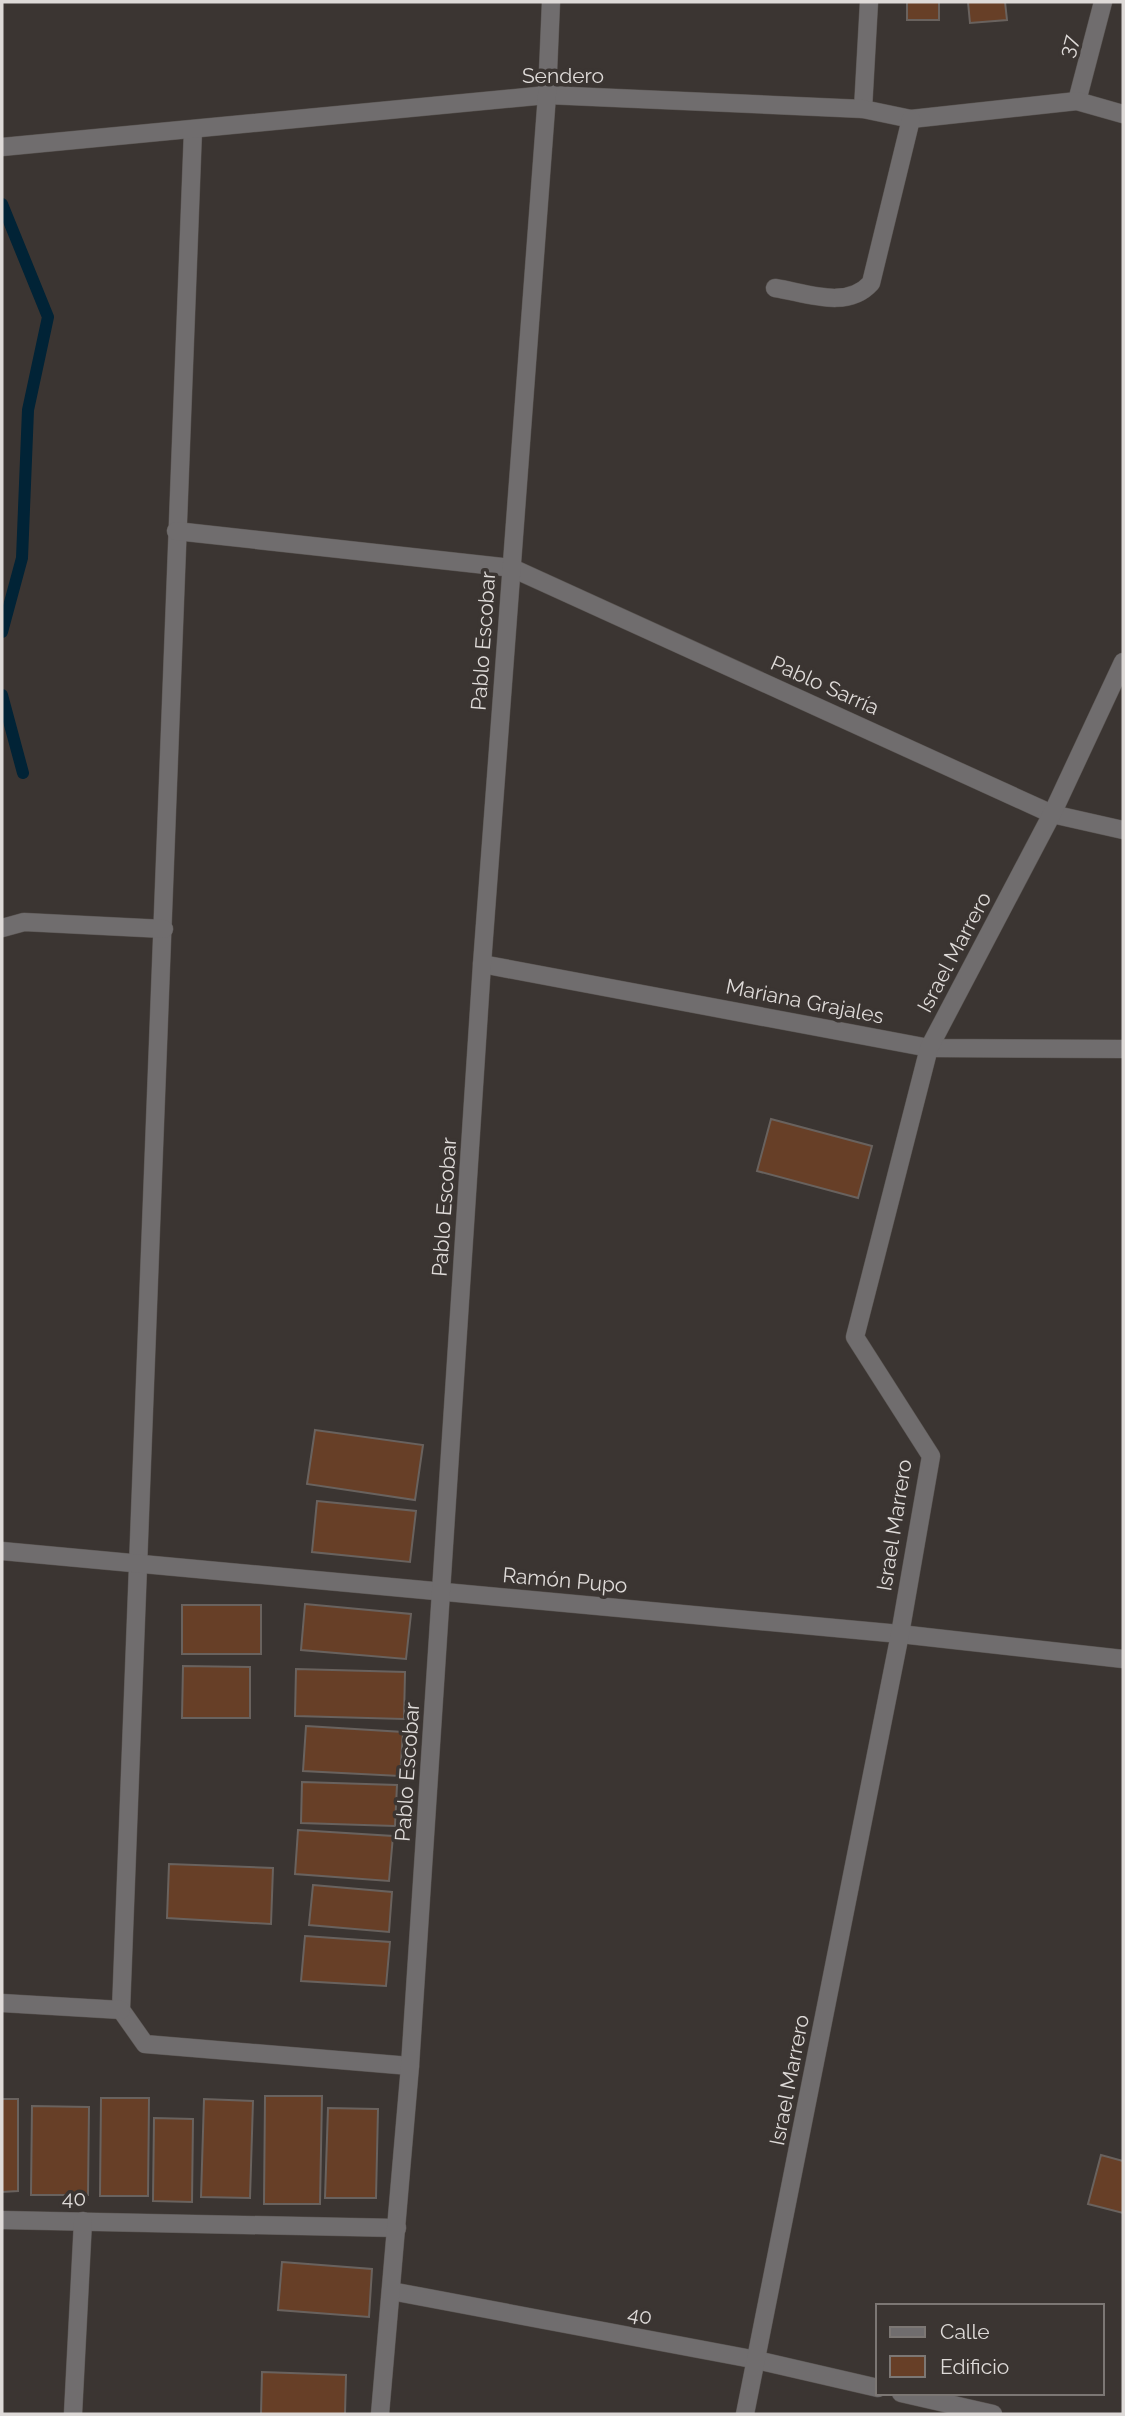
<svg xmlns="http://www.w3.org/2000/svg" width="1125" height="2416" viewBox="0 0 1125 2416" font-family="Raleway,sans-serif">
<rect width="100%" height="100%" fill="#3b3532"/>
<g fill="none" stroke-linecap="round" stroke-linejoin="round">
<g stroke="#012336" stroke-width="12">
<path d="M2,204L48,317L28,410L22,558L2,632"/>
<path d="M2,695L23,773"/>
</g>
</g>
<g fill="#673f27" stroke="#69625e" stroke-width="2">
<rect x="907" y="2" width="32" height="18"/>
<path d="M968,2H1005L1007,20L970,23Z"/>
<path d="M771,1119L872,1146L858,1198L757,1171Z"/>
<path d="M315,1430L423,1445L415,1500L307,1484Z"/>
<path d="M317,1501L416,1511L410,1562L312,1552Z"/>
<path d="M305,1604L411,1614L406,1659L301,1650Z"/>
<rect x="182" y="1605" width="79" height="49"/>
<path d="M183,1666L250,1667V1718H182Z"/>
<path d="M296,1669L405,1672L404,1719L295,1716Z"/>
<path d="M306,1726L403,1732L400,1776L303,1771Z"/>
<path d="M302,1782L397,1785L395,1826L301,1823Z"/>
<path d="M298,1830L393,1836L389,1881L295,1874Z"/>
<path d="M169,1864L273,1868L271,1924L167,1918Z"/>
<path d="M313,1885L392,1892L389,1932L309,1925Z"/>
<path d="M305,1936L390,1942L386,1986L301,1981Z"/>
<path d="M265,2096H322L320,2204H264Z"/>
<path d="M101,2098H149L148,2196H100Z"/>
<path d="M2,2099H18V2191L2,2192Z"/>
<path d="M204,2099L253,2101L250,2198L201,2197Z"/>
<path d="M32,2106L89,2107L88,2195H31Z"/>
<path d="M328,2108L378,2109L376,2198H325Z"/>
<path d="M154,2118L193,2119L192,2202L153,2201Z"/>
<path d="M1101,2155L1123,2161V2213L1088,2204Z"/>
<path d="M282,2262L372,2269L369,2317L278,2310Z"/>
<path d="M262,2372L346,2375L345,2414H261Z"/>
</g>
<g fill="none" stroke-linecap="round" stroke-linejoin="round">
<defs>
<g id="minor">
<path d="M1077,101L1103,2"/>
<path d="M863,109L869,2"/>
<path d="M193,130L121,2010L145,2044L410,2066"/>
<path d="M2,147L547,95L863,109L911,119L1077,101L1123,114"/>
<path d="M775,288C807,293 847,310 871,283L911,119"/>
<path d="M176,531L512,568L1052,814L1123,830"/>
<path d="M2,928L24,922L164,929"/>
<path d="M482,964L929,1048L1123,1049"/>
<path d="M2,1551L900,1634L1123,1659"/>
<path d="M2,2003L121,2010"/>
<path d="M2,2220L397,2228"/>
<path d="M391,2291L757,2360L878,2388"/>
<path d="M901,2393L993,2414"/>
<path d="M73,2414L83,2221"/>
<path d="M380,2414L410,2066L482,964L547,95L551,2"/>
<path d="M745,2414L900,1634L931,1456L855,1337L929,1048L1052,814L1123,662"/>
</g>
</defs>
<use href="#minor" stroke="#585350" stroke-width="19"/>
<use href="#minor" stroke="#706d6e" stroke-width="18"/>
</g>
<g text-anchor="middle" dominant-baseline="central" stroke-width="7" stroke-linejoin="round" paint-order="stroke">
<g font-size="21" fill="#dedad8" stroke="#3b3532">
<text transform="translate(1068 46) rotate(-75)">37</text>
<text x="563" y="75">Sendero</text>
<text transform="translate(483 641) rotate(-86)">Pablo Escobar</text>
<text transform="translate(825 685) rotate(24)">Pablo Sarría</text>
<text transform="translate(954 952) rotate(-62)">Israel Marrero</text>
<text transform="translate(805 1001) rotate(11)">Mariana Grajales</text>
<text transform="translate(444 1207) rotate(-86)">Pablo Escobar</text>
<text transform="translate(894 1525) rotate(-81)">Israel Marrero</text>
<text transform="translate(565 1580) rotate(5)">Ramón Pupo</text>
<text transform="translate(407 1772) rotate(-86)">Pablo Escobar</text>
<text transform="translate(789 2080) rotate(-79)">Israel Marrero</text>
<text transform="translate(74 2198) rotate(1)">40</text>
<text transform="translate(640 2315) rotate(11)">40</text>
</g>
</g>
<rect width="1125" height="2416" fill="none" stroke="#dedad8" stroke-width="7"/>
<rect x="876" y="2304" width="228" height="91" fill="#3b3532" stroke="#7c7774" stroke-width="2"/>
<rect x="890" y="2327" width="35" height="10" fill="#706d6e" stroke="#7c7774" stroke-width="2"/>
<text x="940" y="2339" font-size="21" fill="#dedad8">Calle</text>
<rect x="890" y="2356" width="35" height="21" fill="#673f27" stroke="#7c7774" stroke-width="2"/>
<text x="940" y="2374" font-size="21" fill="#dedad8">Edificio</text>
</svg>
